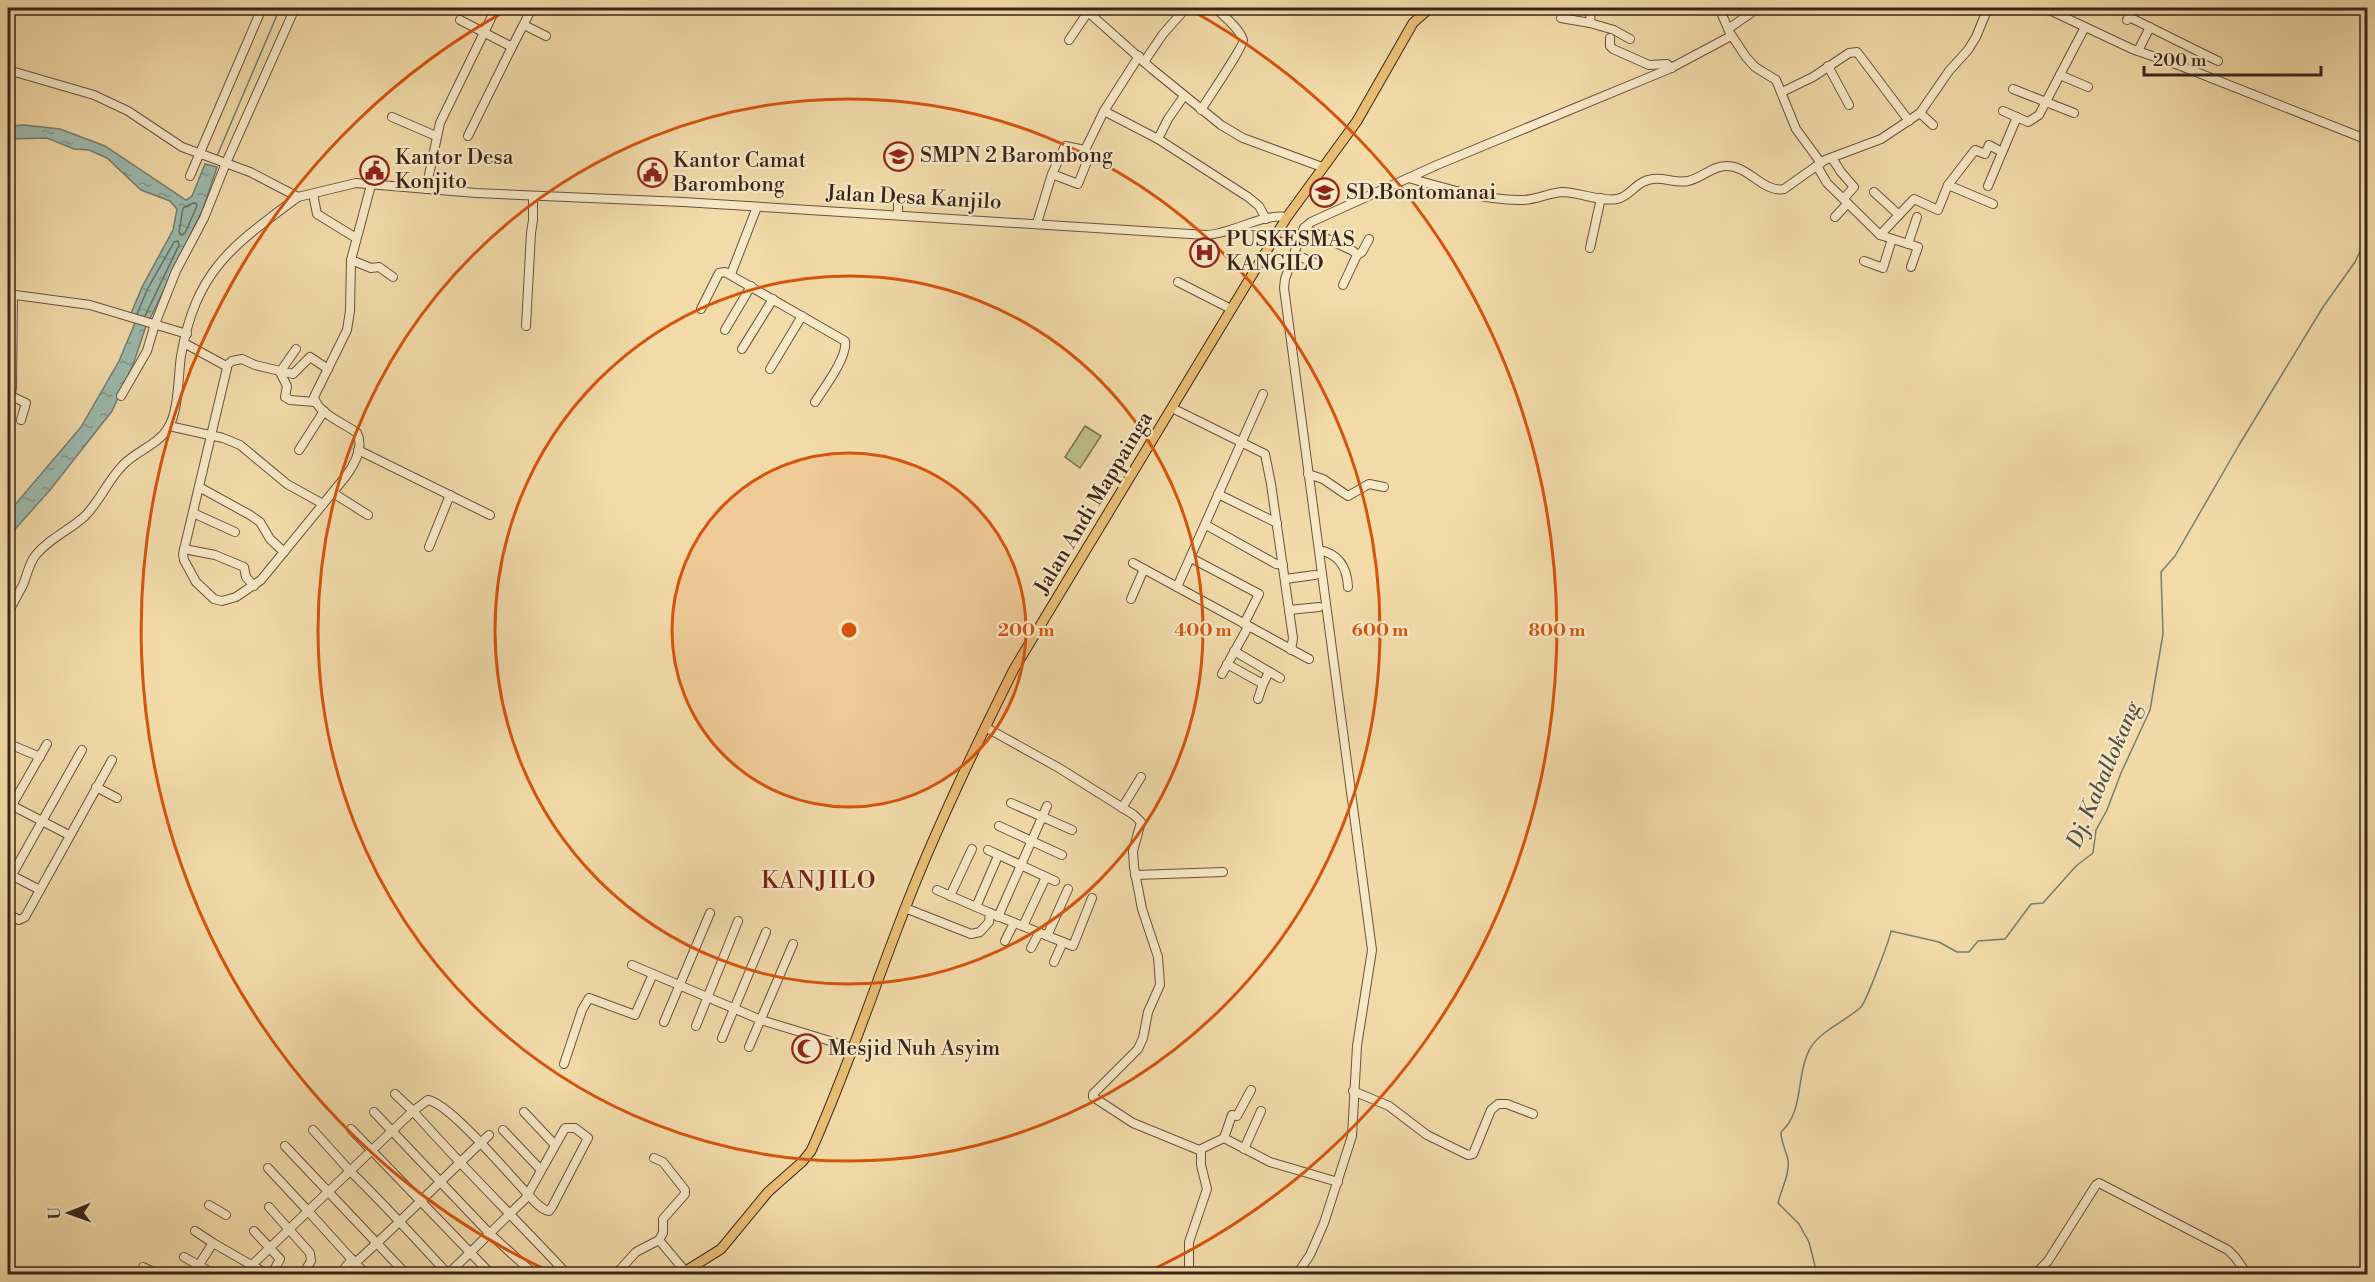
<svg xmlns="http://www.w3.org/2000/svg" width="2375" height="1282" viewBox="0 0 2375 1282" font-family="'Libre Bodoni',serif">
<defs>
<pattern id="water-ripples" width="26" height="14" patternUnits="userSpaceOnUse" patternTransform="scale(1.5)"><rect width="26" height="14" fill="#9cbaae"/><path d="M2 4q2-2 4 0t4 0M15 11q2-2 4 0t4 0" fill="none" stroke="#80978d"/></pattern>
</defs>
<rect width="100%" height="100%" fill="#f2dba9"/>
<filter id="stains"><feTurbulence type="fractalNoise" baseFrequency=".00333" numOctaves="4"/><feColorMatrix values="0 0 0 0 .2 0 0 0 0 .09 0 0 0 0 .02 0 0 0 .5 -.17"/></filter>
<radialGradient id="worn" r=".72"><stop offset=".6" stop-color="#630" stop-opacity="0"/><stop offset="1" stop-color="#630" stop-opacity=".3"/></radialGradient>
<path fill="#bcc087" stroke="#7a7250" stroke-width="1.5" d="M1085,426L1101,436L1080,468L1065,457Z"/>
<path fill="url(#water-ripples)" stroke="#747e72" stroke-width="1.5" d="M24,125L60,129L105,146L186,200L192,196L205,164L217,167L203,209L145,329L133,365L112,411L50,490L8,537V513L81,427L119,361L135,323L130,316L142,287L173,230L177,209L170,201L141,190L107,158L89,150L74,149L47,138L8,139V126Z"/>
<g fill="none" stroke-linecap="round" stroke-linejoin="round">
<g stroke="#6a6f64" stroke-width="1.5">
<path d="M193,203H196L197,206L185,233L181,235L179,232L183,208Z"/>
<path d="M137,314L147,290L174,242L178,241L179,245L145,316"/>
</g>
<g stroke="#747e72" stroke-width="1.5">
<path d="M217,156L280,8"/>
<path d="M1817,1274L1809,1242L1799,1224L1778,1203C1781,1190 1790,1174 1788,1160C1786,1150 1781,1143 1781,1132C1805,1111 1795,1074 1811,1047C1823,1029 1846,1021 1861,1007C1865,1004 1890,939 1891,931L1939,942L1957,952H1969L1978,941L2005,939L2031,904L2043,903L2076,866L2093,853L2096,830L2107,810L2121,773L2150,710L2163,634L2161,572L2175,556L2239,445L2323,307L2355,262L2368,235"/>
</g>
<defs>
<g id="minor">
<path d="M1591,8L1590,23L1614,30L1630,39"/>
<path d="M1719,8L1730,33L1746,57L1755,67L1776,80L1796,129L1821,163"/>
<path d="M2045,8L2132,49L2181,66L2368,140"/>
<path d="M1088,12L1152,69L1221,125L1243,138L1322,167"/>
<path d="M2129,17L2218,61"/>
<path d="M1561,18L1590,23"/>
<path d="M460,20L512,47L468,136"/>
<path d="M2127,20L2134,8"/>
<path d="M524,25L546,36"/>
<path d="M1728,29L1758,8"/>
<path d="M1610,38V46L1613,49L1649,65L1667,64L1672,68"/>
<path d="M1069,40L1090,9"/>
<path d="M512,47L530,12"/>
<path d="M2138,51L2150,27"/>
<path d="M1139,56L1104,111L1158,139L1248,197L1259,206L1266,219"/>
<path d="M1144,62L1163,34L1186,8"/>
<path d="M1828,66L1849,105"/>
<path d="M8,70L94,95L128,111L182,147L250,172L298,197L356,183L476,193L683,202L1206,235C1233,234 1262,213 1287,217"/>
<path d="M2060,75L2088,87"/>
<path d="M2013,89L2074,113"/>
<path d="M1782,92L1813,77L1849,53L1857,52L1909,121"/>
<path d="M1201,110C1207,100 1244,46 1243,40C1240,29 1224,16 1215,8"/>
<path d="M2003,111L2028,122L2039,115L2085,27"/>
<path d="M1920,113L1933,125"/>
<path d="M392,117L436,136"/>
<path d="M1158,139L1168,119L1184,96"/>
<path d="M1085,150L1104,111"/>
<path d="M1832,158L1841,172L1854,187L1846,196"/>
<path d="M1817,166L1827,183L1880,235L1918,247L1911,267"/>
<path d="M190,176L262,8"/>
<path d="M1409,178C1443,188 1487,201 1522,200C1536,200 1548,193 1562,192C1580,192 1599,202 1617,199C1628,197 1633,187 1643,182C1659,174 1673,184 1688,181C1702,178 1712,166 1726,166C1748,165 1763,193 1784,189L1825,160L1881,139L1920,113L1949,71L1968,50L1976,37L1988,8"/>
<path d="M1948,185L1975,150L1985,154L1989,145L2002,152"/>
<path d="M1988,186L2017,117"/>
<path d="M426,189L440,123L496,8"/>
<path d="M1874,192L1899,215"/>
<path d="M313,194L317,214L356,238"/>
<path d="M898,215V198"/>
<path d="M1835,217L1847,204"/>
<path d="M1037,223L1052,174L1065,146L1085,150L1088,159L1078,184L1052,174"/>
<path d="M1304,228L1353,251L1357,255L1343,285"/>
<path d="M1279,231L1299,240L1285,279L1284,288L1372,950L1357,1046L1352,1136L1324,1223L1310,1255L1297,1274"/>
<path d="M1880,235L1914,199L1938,210L1948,185L1993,204"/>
<path d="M1299,240L1304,228L1311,222L1437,165L1669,69L1731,36"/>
<path d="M1908,244L1917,217"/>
<path d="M1590,248L1601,198"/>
<path d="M1294,254L1317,264"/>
<path d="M1357,255L1362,252L1369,239"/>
<path d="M351,260L371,268L379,267L393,277"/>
<path d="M1864,261L1883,268L1892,239"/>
<path d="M731,274L757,207"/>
<path d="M1178,282L1231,309"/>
<path d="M8,294L90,305L187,334"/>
<path d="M701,309L719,273L725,272L845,341C848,357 824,388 815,402"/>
<path d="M526,326L531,233L533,220V196"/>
<path d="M725,330L751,286"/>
<path d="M184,343L226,366L227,368L183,554L184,560L196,582L214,599L222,601L236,597L261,580L346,476C354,465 364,447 357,433C344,423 318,414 314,397L347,330L350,311L351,260L371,185"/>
<path d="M742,349L773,299"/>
<path d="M226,366L232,361L242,359L255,365L293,374L310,357L328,369"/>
<path d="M770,369L802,316"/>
<path d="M280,372L287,386L285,397L290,400L315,402"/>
<path d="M280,372L296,349"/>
<path d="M11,396L26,403L21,420"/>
<path d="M121,396L147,351L155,324L176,271L204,218L226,163L295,8"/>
<path d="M1172,408L1265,454L1271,484L1293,638L1291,650"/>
<path d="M8,417L12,387L13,295"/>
<path d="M169,426L223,438L240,445L287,484L323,504"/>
<path d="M299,450L324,411"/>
<path d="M358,450L490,515"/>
<path d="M1308,474L1323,479L1348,496L1369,484L1384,487"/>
<path d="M199,487L250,515L260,522L270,539L284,552"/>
<path d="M333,493L368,515"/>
<path d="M1218,494L1277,523"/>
<path d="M193,513L235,532"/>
<path d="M1206,525L1276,564L1283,565"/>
<path d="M429,547L450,495"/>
<path d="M184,549L215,555L244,567L246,577L254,586"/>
<path d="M1319,550C1339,554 1347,567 1348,587"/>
<path d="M1191,558L1259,594L1244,624"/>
<path d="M1133,563L1309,659"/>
<path d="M1285,579L1315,575"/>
<path d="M1177,587L1263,394"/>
<path d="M1131,599L1144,569"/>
<path d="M1289,610L1319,607"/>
<path d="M8,613C13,603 18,594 23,585C27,575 29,564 35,556C48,539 70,530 85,516C100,501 108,480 123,465C136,451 158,445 168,428C179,411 178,376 181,356C196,270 232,246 298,197"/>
<path d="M1234,651L1280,678"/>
<path d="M1227,664L1263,684L1269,672"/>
<path d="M1222,674L1248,627"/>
<path d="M1258,699L1263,684"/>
<path d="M985,727L1059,768L1134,815L1141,822L1133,851L1134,867L1142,909L1158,957L1160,985L1148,1012L1143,1038L1138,1049L1093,1094V1097L1133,1123L1199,1150L1224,1138L1270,1162L1338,1182"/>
<path d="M8,746H14L40,757"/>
<path d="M96,787L117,798"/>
<path d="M1011,803L1072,830"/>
<path d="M9,804L69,835"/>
<path d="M1122,808L1141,777"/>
<path d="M8,812L47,744"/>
<path d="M999,826L1062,855"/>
<path d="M988,850L1055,881"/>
<path d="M9,874L40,890"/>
<path d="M1135,875L1223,872"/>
<path d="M8,882L82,750"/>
<path d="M950,896L972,849"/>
<path d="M976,907L998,856"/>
<path d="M905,908L971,934L980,932L989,922L990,913L937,890"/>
<path d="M990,913L1073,946L1092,898"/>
<path d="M8,914L19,920L25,917L112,760"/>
<path d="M998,917L1047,806"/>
<path d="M1023,926L1046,877"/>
<path d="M1047,936L1068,889"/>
<path d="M1005,941L1014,923"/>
<path d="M1031,948L1039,933"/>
<path d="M1054,962L1063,942"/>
<path d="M632,965L761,1020L853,1048"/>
<path d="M664,1022L710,913"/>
<path d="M696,1026L738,921"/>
<path d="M722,1038L766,932"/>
<path d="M749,1047L793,944"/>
<path d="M564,1064L582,1010L589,998L635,1015L653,974"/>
<path d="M1353,1091L1389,1106L1427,1135L1468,1155L1473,1154L1491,1110L1498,1104H1507L1533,1114"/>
<path d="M374,1112L490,1234L534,1274"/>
<path d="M524,1112L555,1145"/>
<path d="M351,1129L491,1274"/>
<path d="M313,1130L350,1171L413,1111L395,1094"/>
<path d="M503,1130L541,1170"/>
<path d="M1224,1138L1232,1115L1237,1116L1251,1090"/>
<path d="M285,1146L406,1274"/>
<path d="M1244,1149L1261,1111"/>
<path d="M654,1158L663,1162L685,1190V1194L663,1219V1233L659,1240"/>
<path d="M209,1205L226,1215"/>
<path d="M269,1207L310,1253L311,1261L303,1274"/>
<path d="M195,1231L213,1243"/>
<path d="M254,1231L280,1259L272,1274"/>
<path d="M184,1257L214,1274"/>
<path d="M355,1263L366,1274"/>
<path d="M143,1267L158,1274"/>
<path d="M28,1274L39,1272L51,1274"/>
<path d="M193,1274L213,1243L267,1274"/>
<path d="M247,1274L251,1266L308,1211L268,1168"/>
<path d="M340,1274L352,1259"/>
<path d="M448,1274L525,1199L528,1194L565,1128H575L588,1138L552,1207L549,1211C539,1209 531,1197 524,1190C506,1171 450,1104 428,1100L413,1111C462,1167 515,1218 565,1272L563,1274"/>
<path d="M448,1274C416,1239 384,1204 350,1171L308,1211L355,1263C401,1222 444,1177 489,1135"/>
<path d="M616,1274L636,1252L659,1240L685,1271"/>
<path d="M1189,1274V1242L1207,1189L1201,1165V1150"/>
<path d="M2035,1274L2048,1261L2096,1185L2099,1183L2228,1250L2235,1257L2247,1274"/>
</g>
<path id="major" d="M681,1274L721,1249L768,1192L802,1162L811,1151C848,1069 875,984 908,901C939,822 976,745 1014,669L1287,217L1357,121L1413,23L1430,8"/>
</defs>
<use href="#minor" stroke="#66523d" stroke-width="10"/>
<use href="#major" stroke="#382419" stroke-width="11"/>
<use href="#minor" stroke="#f7e8c7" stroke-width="8"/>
<use href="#major" stroke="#e9be74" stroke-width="9"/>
</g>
<circle cx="849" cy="630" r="177" fill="#d6540d" fill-opacity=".12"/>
<g fill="none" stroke="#d6540d" stroke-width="3">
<circle cx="849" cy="630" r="177"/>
<circle cx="849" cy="630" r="354"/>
<circle cx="849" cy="630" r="531"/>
<path d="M555 1274A708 708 0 0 1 511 8M1187 8A708 708 0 0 1 1143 1274"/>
</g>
<defs>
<symbol id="school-ring" viewBox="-11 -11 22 22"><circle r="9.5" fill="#f7e8c7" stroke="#8f2418" stroke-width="1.5"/><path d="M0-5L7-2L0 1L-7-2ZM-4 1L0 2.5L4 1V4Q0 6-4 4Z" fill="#8f2418"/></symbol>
<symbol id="civic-ring" viewBox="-11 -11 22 22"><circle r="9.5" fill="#f7e8c7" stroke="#8f2418" stroke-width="1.5"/><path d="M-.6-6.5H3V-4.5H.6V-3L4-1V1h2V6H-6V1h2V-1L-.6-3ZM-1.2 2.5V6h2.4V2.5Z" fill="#8f2418"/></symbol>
<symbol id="hospital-ring" viewBox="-11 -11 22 22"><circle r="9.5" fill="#f7e8c7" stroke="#8f2418" stroke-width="1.5"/><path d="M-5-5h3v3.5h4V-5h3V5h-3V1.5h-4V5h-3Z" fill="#8f2418"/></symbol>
<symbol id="mosque-ring" viewBox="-11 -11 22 22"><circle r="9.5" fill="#f7e8c7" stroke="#8f2418" stroke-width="1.5"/><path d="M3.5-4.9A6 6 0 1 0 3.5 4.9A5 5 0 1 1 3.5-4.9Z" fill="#8f2418"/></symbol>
</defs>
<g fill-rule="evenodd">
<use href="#school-ring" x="882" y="140" width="33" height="33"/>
<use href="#civic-ring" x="358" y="154" width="33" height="33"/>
<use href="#civic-ring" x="636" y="156" width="33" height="33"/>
<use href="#school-ring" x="1308" y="176" width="33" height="33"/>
<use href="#hospital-ring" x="1188" y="236" width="33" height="33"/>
<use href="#mosque-ring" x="790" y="1032" width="33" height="33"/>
</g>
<g text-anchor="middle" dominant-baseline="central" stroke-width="4.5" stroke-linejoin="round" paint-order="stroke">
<g font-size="21" fill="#382419" stroke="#f7e8c7" text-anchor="start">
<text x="920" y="156">SMPN 2 Barombong</text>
<text x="395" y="158">Kantor Desa<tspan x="395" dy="24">Konjito</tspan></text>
<text x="673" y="161">Kantor Camat<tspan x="673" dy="24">Barombong</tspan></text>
<text x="1346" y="193">SD.Bontomanai</text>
<text x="1226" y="240">PUSKESMAS<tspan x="1226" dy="24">KANGILO</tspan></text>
<text x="828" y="1049">Mesjid Nuh Asyim</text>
</g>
<g font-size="21" fill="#382419" stroke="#f7e8c7">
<text transform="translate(914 198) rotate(3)">Jalan Desa Kanjilo</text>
<text transform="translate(1094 503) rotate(-59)">Jalan Andi Mappainga</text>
</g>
<g font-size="22" font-style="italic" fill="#565146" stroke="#f7e8c7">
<text transform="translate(2104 775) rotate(-67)">Dj. Kaballokang</text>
</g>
<g font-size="24" letter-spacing="1.5" fill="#7a1f14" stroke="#f7e8c7">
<text x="819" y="881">KANJILO</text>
</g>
</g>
<circle cx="849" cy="630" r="9" fill="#d6540d" stroke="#f7e8c7" stroke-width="3"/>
<g font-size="18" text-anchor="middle" font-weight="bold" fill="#d6540d" stroke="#f7e8c7" stroke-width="4.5" stroke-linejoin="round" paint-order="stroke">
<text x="1026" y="636">200 m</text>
<text x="1203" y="636">400 m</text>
<text x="1380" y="636">600 m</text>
<text x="1557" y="636">800 m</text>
</g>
<rect width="2375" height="1282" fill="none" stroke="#f2dba9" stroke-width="30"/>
<rect x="9" y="9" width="2357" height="1264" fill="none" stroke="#382419" stroke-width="3"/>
<rect x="15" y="15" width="2345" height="1252" fill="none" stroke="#382419" stroke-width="1.5"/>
<g transform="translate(69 1213) rotate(269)" stroke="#f7e8c7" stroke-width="4.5" paint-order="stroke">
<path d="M0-4.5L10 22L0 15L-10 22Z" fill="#382419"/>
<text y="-9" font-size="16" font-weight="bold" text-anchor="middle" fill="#382419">U</text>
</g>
<path d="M2144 66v9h177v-9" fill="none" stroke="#382419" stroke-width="3"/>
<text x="2153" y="66" font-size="18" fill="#382419" stroke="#f7e8c7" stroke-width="4.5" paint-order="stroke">200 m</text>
<rect width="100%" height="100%" filter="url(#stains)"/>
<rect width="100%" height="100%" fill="url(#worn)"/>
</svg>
